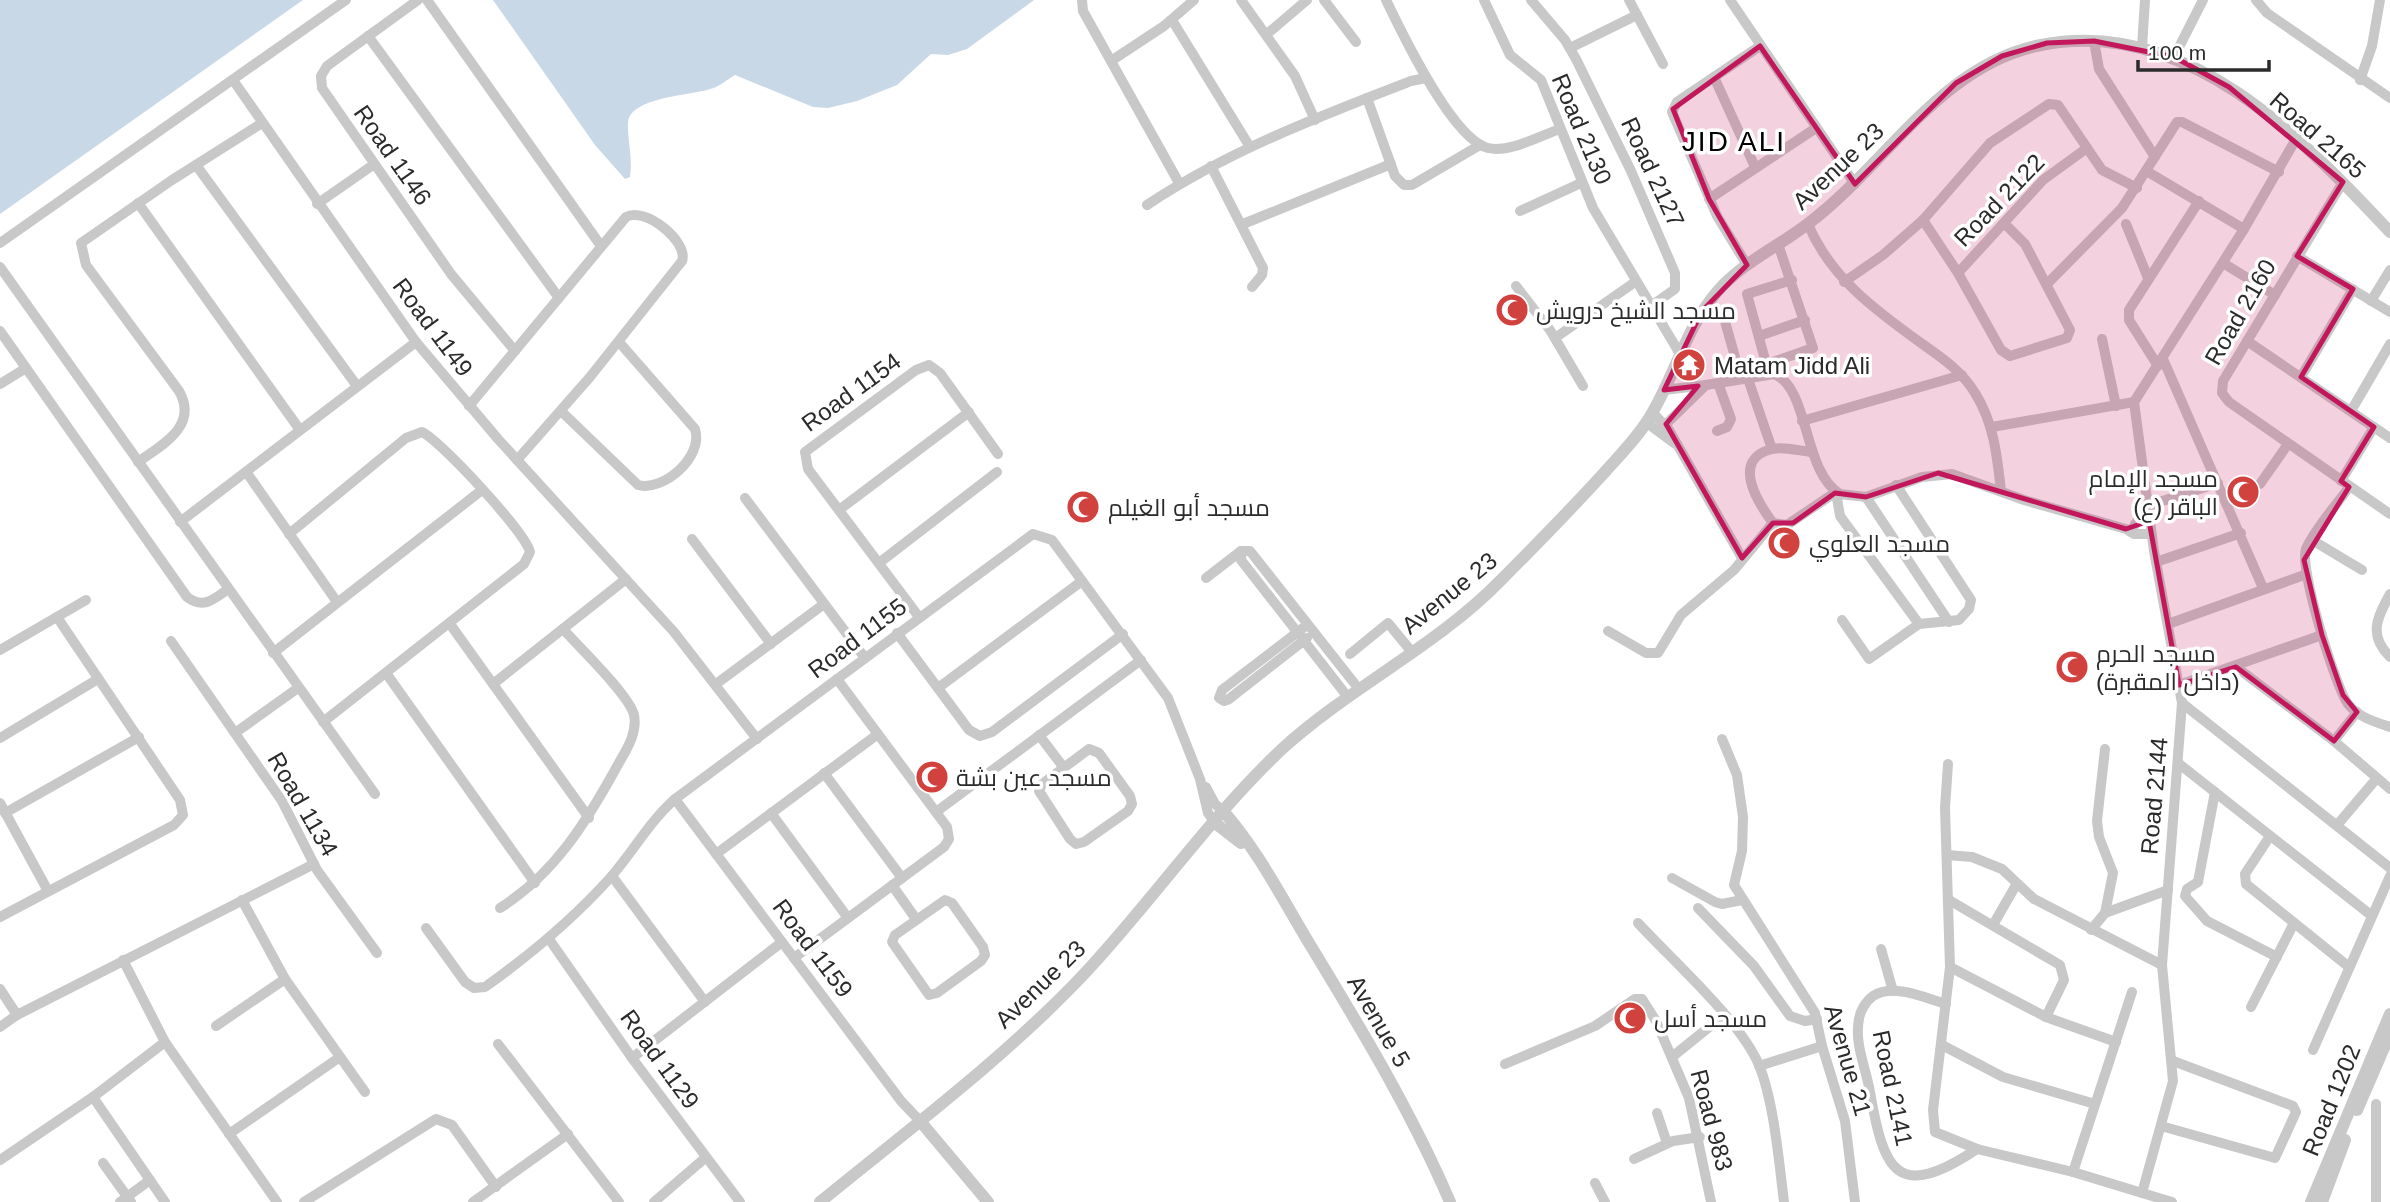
<svg xmlns="http://www.w3.org/2000/svg" width="2390" height="1202" viewBox="0 0 2390 1202" font-family="Helvetica,Cairo,sans-serif">
<rect width="100%" height="100%" fill="#fff"/>
<g fill="#c8d8e6">
<path d="M0,0H303L0,214Z"/>
<path d="M493,0H1034L967,49L948,55L931,54L897,85L857,101L828,108L813,107L735,75C728,79 722,84 716,87C697,96 632,95 628,122C627,137 633,159 630,177L625,179L595,145Z"/>
</g>
<g fill="none" stroke-linecap="round" stroke-linejoin="round">
<g stroke="#c8c8c8" stroke-width="10">
<path d="M418,0L327,66L321,76L322,88L451,274L515,351"/>
<path d="M427,0L601,246"/>
<path d="M1082,0L1083,11L1179,183"/>
<path d="M1241,0L1295,76L1315,120"/>
<path d="M1324,0L1356,42"/>
<path d="M1386,0C1402,33 1452,139 1488,148C1510,153 1539,136 1560,129"/>
<path d="M1484,0L1510,55L1541,80L1593,208L1680,354"/>
<path d="M1531,0L1565,40L1576,59L1631,171L1675,273V289L1651,306"/>
<path d="M1629,0L1663,64"/>
<path d="M1730,0L1855,184"/>
<path d="M2256,0L2267,13L2390,98"/>
<path d="M1172,20L1250,147"/>
<path d="M1267,34L1307,0"/>
<path d="M368,36L559,298"/>
<path d="M2094,41L2099,69L2155,157"/>
<path d="M2142,47L2145,0"/>
<path d="M1570,48L1637,15"/>
<path d="M2174,57L2203,0"/>
<path d="M1111,61L1164,26L1194,0"/>
<path d="M1714,77L1755,167"/>
<path d="M233,80L416,342L498,439L674,632L757,739"/>
<path d="M2360,80L2372,46L2380,0"/>
<path d="M1367,98L1395,176L1404,185H1412L1480,145"/>
<path d="M196,165L357,386"/>
<path d="M1211,166L1263,268L1262,275L1252,287"/>
<path d="M2148,172L2244,229"/>
<path d="M2343,182L2223,381L2222,393L2229,402L2390,514"/>
<path d="M1709,199L1816,128"/>
<path d="M138,203L300,430"/>
<path d="M317,204L373,165"/>
<path d="M1147,205C1228,151 1320,116 1411,81L1426,78"/>
<path d="M1520,211L1581,183"/>
<path d="M1923,220L1958,273L2001,350L2010,356L2067,338L2070,330L2025,244L2004,223"/>
<path d="M1243,224L1391,164"/>
<path d="M1808,224C1830,277 1875,310 1921,343C1941,357 1962,371 1975,393C1994,423 1997,456 2001,491"/>
<path d="M2126,224L2148,278"/>
<path d="M0,243L346,0"/>
<path d="M2297,256L2390,312"/>
<path d="M2223,263L2275,295"/>
<path d="M1747,265L1717,216L1672,112L1677,102L1760,46"/>
<path d="M0,267L375,794"/>
<path d="M1958,273L2043,180L2087,148"/>
<path d="M1844,282L1883,255L1923,220L1990,143L2049,104L2058,105L2102,170L2137,188"/>
<path d="M2048,283L2122,208L2177,122H2182L2279,172"/>
<path d="M1516,286L1550,330L1583,386"/>
<path d="M2371,301L2390,270"/>
<path d="M1722,311L1741,378"/>
<path d="M0,331L187,597C203,609 213,600 227,590"/>
<path d="M1759,336L1805,320"/>
<path d="M1555,338L1635,282"/>
<path d="M2102,339L2116,406"/>
<path d="M2247,341L2390,438"/>
<path d="M2163,359L2263,588"/>
<path d="M1767,364L1813,348L1778,244"/>
<path d="M2158,366L2129,320V310L2199,201"/>
<path d="M1767,367L1747,294L1792,280"/>
<path d="M1747,376L1772,449"/>
<path d="M2301,377L2353,289"/>
<path d="M0,384L26,368"/>
<path d="M1664,390L1706,385"/>
<path d="M2134,402L2154,551L2182,703L2162,965L2173,1081L2142,1193"/>
<path d="M2134,402L2244,229L2296,139"/>
<path d="M469,406L626,217C645,206 689,242 682,261L590,377L517,460"/>
<path d="M561,411L638,485C663,492 704,457 695,429L619,342"/>
<path d="M2351,411L2390,344"/>
<path d="M1653,413L1669,430L1742,558"/>
<path d="M1802,421L1962,375"/>
<path d="M1647,423L1674,443"/>
<path d="M1666,424L1706,385L1774,374C1810,388 1802,471 1840,494L1866,497L1922,477L1952,474L2024,500L2126,529L2134,534H2151"/>
<path d="M1992,427L2134,402"/>
<path d="M1717,431L1727,427L1731,419L1718,383"/>
<path d="M1811,452C1800,451 1783,446 1772,449C1730,459 1758,503 1773,523L1787,525L1836,492"/>
<path d="M138,462C162,445 199,426 179,391L86,265L81,243L172,180L262,123"/>
<path d="M247,473L337,602"/>
<path d="M2341,481L2374,427"/>
<path d="M2260,484L2288,444"/>
<path d="M1896,485L1971,600L1969,609L1959,620L1919,624"/>
<path d="M2349,487C2336,506 2315,528 2306,549C2299,568 2335,686 2348,704C2358,717 2375,722 2390,727"/>
<path d="M1836,492L1840,516L1919,624L1869,659L1842,620"/>
<path d="M1866,497L1949,622"/>
<path d="M745,498L865,658"/>
<path d="M839,510L969,412"/>
<path d="M180,522L416,342"/>
<path d="M2134,526L2147,506L2218,483"/>
<path d="M289,534L406,438L422,432C441,441 526,533 530,552L524,564L323,722"/>
<path d="M692,539L771,644"/>
<path d="M2312,540L2362,570"/>
<path d="M2156,562L2241,533"/>
<path d="M879,563L997,472"/>
<path d="M1206,578L1241,551"/>
<path d="M2390,594C2377,618 2368,635 2390,657"/>
<path d="M919,617L808,469L805,452L916,370L929,365L940,373L998,454"/>
<path d="M450,624L589,818"/>
<path d="M2168,624L2307,574"/>
<path d="M1303,628L1222,690L1219,698L1224,701L1229,699L1307,638"/>
<path d="M1608,631L1646,653H1658L1681,615L1734,570L1773,523"/>
<path d="M897,633L969,730L980,736L992,732L1123,634"/>
<path d="M171,641L282,801L317,870L377,953"/>
<path d="M0,650L86,600"/>
<path d="M273,653L482,490"/>
<path d="M1350,654L1388,623L1411,651"/>
<path d="M2236,667L2334,741L2390,789"/>
<path d="M386,673L535,883"/>
<path d="M493,684L626,579"/>
<path d="M716,684L824,604"/>
<path d="M2179,685L2322,635"/>
<path d="M938,688L1082,581"/>
<path d="M1347,696L1241,560V551H1250L1358,688"/>
<path d="M2182,703L2390,868"/>
<path d="M235,733L298,688"/>
<path d="M1039,735L1064,768"/>
<path d="M0,738L98,679"/>
<path d="M1722,739L1737,775L1743,817L1742,851L1734,885L1815,1013L1822,1046L1845,1121L1855,1202"/>
<path d="M2334,741L2357,712"/>
<path d="M1089,749L1099,753L1130,796L1132,804L1128,811L1084,842L1076,844L1070,839L1039,791L1042,784Z"/>
<path d="M2178,763L2372,916"/>
<path d="M1948,764L1945,808L1950,967L1933,1110L1935,1132L1977,1149L2073,1172L2172,1202"/>
<path d="M824,773L902,878"/>
<path d="M1206,787L1215,804L1224,812"/>
<path d="M2215,792L2198,882L2187,889L2185,896L2207,921L2277,957"/>
<path d="M675,799L901,1101L920,1121"/>
<path d="M0,803L48,891"/>
<path d="M936,812L1141,660"/>
<path d="M5,813L139,737"/>
<path d="M771,813L848,918"/>
<path d="M2338,824L2377,778"/>
<path d="M2270,836L2245,874L2246,884L2349,967"/>
<path d="M716,854L878,734"/>
<path d="M1947,855L1972,857L2002,869L2034,899L2162,965"/>
<path d="M612,876L705,1002"/>
<path d="M1672,878L1715,902L1722,904L1742,900"/>
<path d="M892,885L916,919"/>
<path d="M242,900L285,979L365,1092"/>
<path d="M945,900L952,903L983,947L985,955L981,961L937,993L929,995L892,942L895,935Z"/>
<path d="M1949,900L2060,965L2064,980L2046,1017"/>
<path d="M500,908C554,874 585,824 615,770C624,753 638,735 634,715C629,695 579,647 563,629"/>
<path d="M1698,908L1754,966L1790,1016L1805,1021L1817,1019"/>
<path d="M2105,913L2168,890"/>
<path d="M0,917L174,825L183,815L180,800L57,617"/>
<path d="M1638,923C1673,961 1739,1019 1759,1065C1774,1102 1779,1162 1784,1202"/>
<path d="M1993,925L2016,885"/>
<path d="M426,928L465,982L474,988L485,987C530,955 573,919 610,878C633,852 649,822 675,799L1033,534L1052,540L1168,698L1200,779L1208,813L1215,823"/>
<path d="M2091,930L2105,913L2113,873L2099,837L2097,821L2105,749"/>
<path d="M549,939L632,1058L740,1202"/>
<path d="M1881,949L1893,991"/>
<path d="M794,958L944,847L949,839L947,827L837,679"/>
<path d="M123,960L165,1042L277,1202"/>
<path d="M1950,967L2046,1017L2116,1042"/>
<path d="M0,989L17,1015"/>
<path d="M1946,1004C1925,998 1894,983 1873,996C1866,1001 1860,1011 1859,1019C1854,1043 1866,1068 1870,1092C1884,1172 1897,1202 1977,1149"/>
<path d="M2251,1007L2293,925"/>
<path d="M216,1026L285,979"/>
<path d="M0,1027L17,1015L314,864"/>
<path d="M498,1044L619,1202"/>
<path d="M1942,1045L2003,1077L2095,1104"/>
<path d="M2313,1050L2390,876"/>
<path d="M1672,1057L1724,1015"/>
<path d="M632,1058L782,942"/>
<path d="M1505,1064L1595,1026L1635,999H1642L1656,1021L1689,1098L1711,1202"/>
<path d="M1759,1066L1822,1046"/>
<path d="M93,1097L165,1202"/>
<path d="M2376,1104V1202"/>
<path d="M1657,1113L1667,1143"/>
<path d="M2161,1126L2275,1158L2296,1112L2293,1106L2173,1061"/>
<path d="M229,1134L340,1057"/>
<path d="M1634,1159L1673,1141L1700,1137"/>
<path d="M0,1160L93,1097L165,1042"/>
<path d="M103,1163L131,1202"/>
<path d="M2073,1172L2132,992"/>
<path d="M1595,1183L1605,1202"/>
<path d="M120,1202L150,1180"/>
<path d="M304,1202L436,1119L452,1125L496,1187"/>
<path d="M473,1202L568,1134"/>
<path d="M654,1202L705,1158"/>
</g>
<g stroke="#c8c8c8" stroke-width="12">
<path d="M1224,812C1258,851 1282,898 1309,943C1360,1027 1411,1111 1450,1202"/>
<path d="M1215,823L1241,843"/>
<path d="M2357,1110L2390,1034"/>
<path d="M920,1121L988,1202"/>
<path d="M820,1202C908,1130 1007,1056 1085,973C1153,900 1210,817 1282,749C1350,687 1437,646 1501,580C1536,545 1571,509 1604,473C1620,455 1639,436 1651,415C1675,375 1685,330 1716,293C1741,263 1778,247 1809,223C1887,164 1940,65 2041,45C2186,16 2301,137 2390,232"/>
<path d="M2311,1202L2390,1014"/>
<path d="M2322,1202L2345,1140"/>
</g>
</g>
<path fill="#c2185b" fill-opacity="0.2" stroke="#c2185b" stroke-width="5" stroke-linejoin="round" d="M2094,41L2174,57L2229,87L2343,182L2297,256L2353,289L2301,377L2374,427L2341,481L2349,487L2304,560L2322,635L2343,695L2357,712L2334,741L2236,667L2179,685L2149,521L2126,529L1938,473L1866,497L1835,493L1793,523H1773L1742,558L1666,424L1698,386L1664,390L1702,311L1747,265L1709,199L1673,109L1760,46L1855,184L1956,83L2002,56L2047,43Z"/>
<defs>
<symbol id="mosque-disc" viewBox="-11 -11 22 22"><circle r="9.5" fill="#d1423f" stroke="#fff"/><path d="M3.5-4.9A6 6 0 1 0 3.5 4.9A5 5 0 1 1 3.5-4.9Z" fill="#fff"/></symbol>
<symbol id="temple-disc" viewBox="-11 -11 22 22"><circle r="9.5" fill="#d1423f" stroke="#fff"/><path d="M0-6L5-2H3V0L6.5 2.5H4V6H1.5V3h-3V6H-4V2.5H-6.5L-3 0V-2H-5Z" fill="#fff"/></symbol>
</defs>
<g fill-rule="evenodd">
<use href="#mosque-disc" x="1493" y="291" width="38" height="38"/>
<use href="#temple-disc" x="1670" y="346" width="38" height="38"/>
<use href="#mosque-disc" x="2224" y="473" width="38" height="38"/>
<use href="#mosque-disc" x="1064" y="488" width="38" height="38"/>
<use href="#mosque-disc" x="1765" y="524" width="38" height="38"/>
<use href="#mosque-disc" x="2053" y="648" width="38" height="38"/>
<use href="#mosque-disc" x="913" y="758" width="38" height="38"/>
<use href="#mosque-disc" x="1611" y="999" width="38" height="38"/>
</g>
<g text-anchor="middle" dominant-baseline="central" stroke-width="7" stroke-linejoin="round" paint-order="stroke">
<g font-size="24" fill="#2b2b2b" stroke="#fff">
<text transform="translate(1582 129) rotate(67)">Road 2130</text>
<text transform="translate(2318 135) rotate(41)">Road 2165</text>
<text transform="translate(393 155) rotate(55)">Road 1146</text>
<text transform="translate(1838 166) rotate(-43)">Avenue 23</text>
<text transform="translate(1653 172) rotate(65)">Road 2127</text>
<text transform="translate(1999 200) rotate(-46)">Road 2122</text>
<text transform="translate(2240 312) rotate(-60)">Road 2160</text>
<text transform="translate(433 327) rotate(53)">Road 1149</text>
<text transform="translate(851 392) rotate(-36)">Road 1154</text>
<text transform="translate(1449 593) rotate(-39)">Avenue 23</text>
<text transform="translate(857 638) rotate(-37)">Road 1155</text>
<text transform="translate(2154 796) rotate(-85)">Road 2144</text>
<text transform="translate(303 804) rotate(60)">Road 1134</text>
<text transform="translate(813 948) rotate(53)">Road 1159</text>
<text transform="translate(1040 984) rotate(-44)">Avenue 23</text>
<text transform="translate(1379 1021) rotate(60)">Avenue 5</text>
<text transform="translate(660 1059) rotate(54)">Road 1129</text>
<text transform="translate(1848 1060) rotate(74)">Avenue 21</text>
<text transform="translate(1893 1088) rotate(78)">Road 2141</text>
<text transform="translate(2331 1100) rotate(-68)">Road 1202</text>
<text transform="translate(1712 1120) rotate(75)">Road 983</text>
</g>
<g font-size="24" fill="#2b2b2b" stroke="#fff" text-anchor="start">
<text x="1536" y="310">مسجد الشيخ درويش</text>
<text x="1714" y="365">Matam Jidd Ali</text>
<text x="2218" y="478" text-anchor="end">مسجد الإمام<tspan x="2218" dy="28">الباقر (ع)</tspan></text>
<text x="1108" y="507">مسجد أبو الغيلم</text>
<text x="1809" y="543">مسجد العلوي</text>
<text x="2096" y="653">مسجد الحرم<tspan x="2096" dy="28">(داخل المقبرة)</tspan></text>
<text x="956" y="777">مسجد عين بشة</text>
<text x="1654" y="1018">مسجد أسل</text>
</g>
<g font-size="28" letter-spacing="2" fill="#000" stroke="#fff">
<text x="1734" y="141">JID ALI</text>
</g>
</g>
<path d="M2138 60v10h131v-10" fill="none" stroke="#2b2b2b" stroke-width="3.5"/>
<text x="2148" y="60" font-size="21" fill="#2b2b2b" stroke="#ffffff" stroke-width="5" paint-order="stroke">100 m</text>
</svg>
